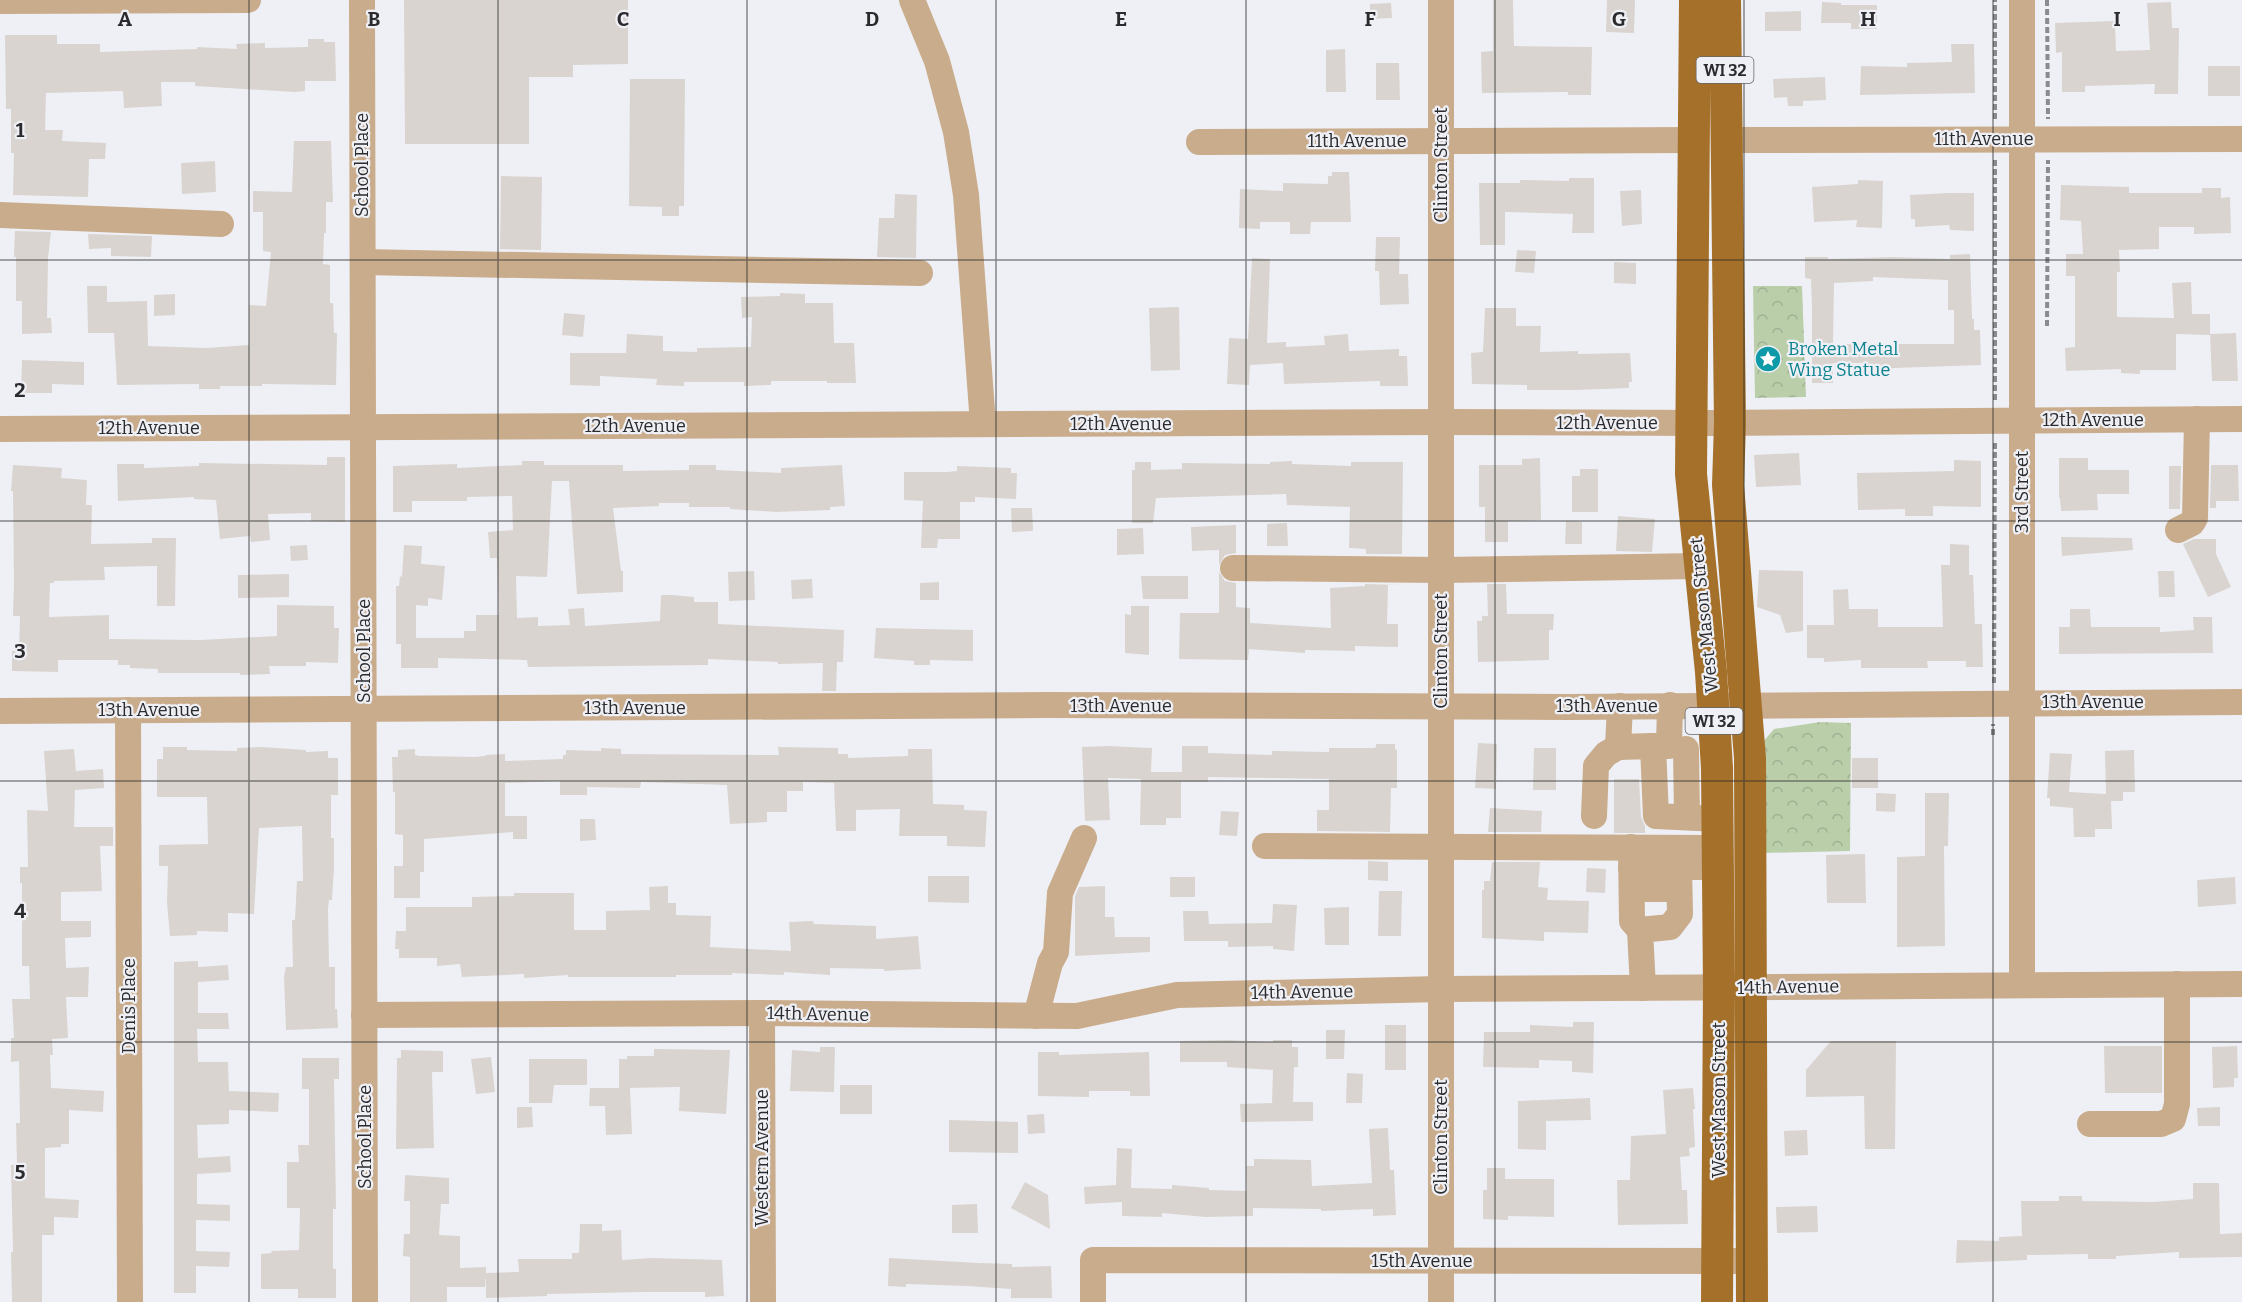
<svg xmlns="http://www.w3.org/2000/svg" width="2242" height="1302" viewBox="0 0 2242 1302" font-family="Bitter,serif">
<defs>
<pattern id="park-crowns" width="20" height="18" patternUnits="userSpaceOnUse" patternTransform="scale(1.5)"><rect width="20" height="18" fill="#baceaa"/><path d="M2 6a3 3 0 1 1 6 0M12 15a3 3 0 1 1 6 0" fill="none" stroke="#a0b193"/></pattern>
</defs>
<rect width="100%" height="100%" fill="#eff0f6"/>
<g fill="url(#park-crowns)">
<path d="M1753,286H1802L1806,397L1755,398Z"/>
<path d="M1820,722L1851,723L1850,851L1763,853V742L1774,729Z"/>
</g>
<g fill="#d9d4cf" fill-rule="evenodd">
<path d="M404,0H628V64L573,65V77H529V144H405Z"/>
<path d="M1493,0H1513L1514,46L1592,47L1591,95H1568V92L1482,93L1481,52L1493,51Z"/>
<path d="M1607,0H1635L1634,33L1606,32Z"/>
<path d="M1822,2L1841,3V5H1877V29H1851V23H1821Z"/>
<path d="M2171,2L2172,28H2179L2178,94H2154L2155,84L2085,86V92H2062V52L2056,53L2055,23L2115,21L2116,51L2150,50L2147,3Z"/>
<path d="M1391,3L1392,18L1370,19V4Z"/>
<path d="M1801,11V31H1765V12Z"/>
<path d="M5,35H57V44H100V52L197,49V47L237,49L236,44L265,43V48L308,47V39H324V42H335L336,81H305V91L294,92L195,86V82H161L162,106L124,108L123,91L46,93L45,130H63L62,141L106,143L105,159H89L88,197L13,195L14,153H11V109H6Z"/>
<path d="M1951,44H1974L1975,93L1860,95L1861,66L1907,67V63L1952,62Z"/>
<path d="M1345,49L1346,92H1326V50Z"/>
<path d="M1376,63H1399L1400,100H1376Z"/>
<rect x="2208" y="66" width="32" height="30"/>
<path d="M1825,77L1826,100L1803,101V106H1788L1787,97L1774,98L1773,79Z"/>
<path d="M630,79H685L684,206H679V216H662V207L629,206Z"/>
<path d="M294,141H331L333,202H326V233H324L323,264L330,265V303H333L334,333H337L336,385L262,384V386H220V389H199V384L117,385L114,333H88L87,286H107V302L147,301L148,346L206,348L249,345V305L266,306L271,252L263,251V212H253V191L292,192Z"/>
<path d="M215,161L216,192L182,194L181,163Z"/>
<path d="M1332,172H1349L1351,222H1311L1310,234H1290V222H1260V229L1239,228L1240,189L1283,191V183L1328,184V176H1332Z"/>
<path d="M501,176L542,177L541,250L500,249Z"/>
<path d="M1569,178H1594V233H1572L1573,214L1505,212V245H1480L1479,183H1520V180L1569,181Z"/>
<path d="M1858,180L1883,181L1882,228L1856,227L1857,220L1814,222L1812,187L1858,184Z"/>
<path d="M2061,185L2129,187V193H2202V188H2221V198L2230,197L2231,233L2194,234V227H2159V249L2119,250L2120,272H2117V317L2174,318L2172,283L2191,282L2192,314H2210V335L2176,334V370H2140V374L2121,373V369L2066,371L2065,348L2075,347V276H2066V254H2083L2081,221L2060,220Z"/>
<path d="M1641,190L1642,224L1622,226L1620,191Z"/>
<path d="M1949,193H1974V231L1950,230L1949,225L1915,227V219H1911L1910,195Z"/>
<path d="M895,194L917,195L916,258L877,257L879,218H894Z"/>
<path d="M15,231L51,232L48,258L47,318H51L52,333L22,334V301H16V257H14Z"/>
<path d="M88,234L152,236L151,257L111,256V248L89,249Z"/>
<path d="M1376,237H1400L1399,274H1408L1409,304L1380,305L1379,271H1375Z"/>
<path d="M1517,250L1536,251L1534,273L1515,272Z"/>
<path d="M1970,254L1972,319H1974V330H1980L1981,365L1865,369V363H1833V383H1812V308L1811,279L1805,278V257H1828V259L1892,257L1950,259V255ZM1873,277L1948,280V310H1954V344H1833L1834,283L1873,281Z"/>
<path d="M1252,258L1270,259L1267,343L1286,342V347L1325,345L1324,336L1348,334L1349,351L1399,349V356H1407L1408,386H1380V381L1284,384L1283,363L1250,365L1249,385L1227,384L1229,338L1248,339Z"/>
<path d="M1614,262L1636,263V284L1614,283Z"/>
<path d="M780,293L805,294V303H833L834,343H854L856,383H827V381H771V385L744,386V382H684V386L656,385L657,379L600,376V386L570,385V353H626L627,334L663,336V351L697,352V348L751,347L752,317L742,318L741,297L780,296Z"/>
<path d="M175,294V315L154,316V295Z"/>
<path d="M1179,307L1180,370L1151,371L1149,308Z"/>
<path d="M1485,308H1516V326H1541L1540,352L1578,351V354L1630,353L1632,382H1629V388L1576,390H1527V385L1472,384L1471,353L1483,352Z"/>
<path d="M564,313L585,315L583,337L562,335Z"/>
<path d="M2236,333L2238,381H2212L2210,334Z"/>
<path d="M22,360L84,362V385L52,384V393H21Z"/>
<path d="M1799,453L1801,485L1756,487L1754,455Z"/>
<path d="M327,457H345V522L311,521V513L268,514L270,540L251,542L250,536L220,539L216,500L194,499V497L118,501L117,464H144V468L199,466V463L327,465Z"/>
<path d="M1540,458L1541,520L1508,521V542H1485V507H1479V465H1522V459Z"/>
<path d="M2059,458H2088V470H2129V494H2097L2098,510L2061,511L2060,498H2059Z"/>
<path d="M1954,460L1981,461V507L1933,506V516H1905V509L1858,510L1857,473L1954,471Z"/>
<path d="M522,461H544V465H623V471L689,470V465H716V470L781,473V468L842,465L845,506L830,507V510L776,512L730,509V507H689V503H659V506L613,508L621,571H623V592L577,594L569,481H552L547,577L516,576L517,618L538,617V626L570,625L568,609L584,608L585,626L660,621L661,595H672L694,597V602H718V624L844,630L843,662H837L836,691H822L823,663L778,664V662L708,659V665L528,667L527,660L438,658V668H401V644H396V586H399L400,576L402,577L404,545L422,546L421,564L445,566L442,600L428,598V606L416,605V638H464V631H476V615H499L497,558H490L488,532L513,530L512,496L467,497V501H412V512H393V466L457,464V468L522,465Z"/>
<path d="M1292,461V464L1351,466V462H1403L1402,554H1366V549L1349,548L1350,507L1287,505L1286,494L1156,498L1153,523H1132V470H1135V462H1151V470L1182,469V463L1270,464V462Z"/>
<path d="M13,465L62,468L61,478L87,480L86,505H92L91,544L152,543V538H176L175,606H157V566L104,567L105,580L54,581V583H50L49,617L109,615V639L201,640L277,636V605L334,606V628H339L338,663L306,662V666H269L270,674L240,675V673H158V669L130,668V665H118V660H58V672L12,671V651H19L20,616H13L14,582L13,491H11Z"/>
<path d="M2211,465H2238L2239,501H2216V508H2210Z"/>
<path d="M957,466L1011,468V473H1017L1016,499L975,497V502H960V539H938L937,548H921L923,501L904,500V472H948L957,471Z"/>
<path d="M2169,466H2181L2180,509H2169Z"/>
<path d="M1580,469H1598V512H1572V476H1580Z"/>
<path d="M1011,508H1032L1033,531L1012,532Z"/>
<path d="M1618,516L1655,519L1652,552L1616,551Z"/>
<path d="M1566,521L1582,522V544H1565Z"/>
<path d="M1287,523L1288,546H1267V524Z"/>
<path d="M1236,525V553L1225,555L1219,565V550L1192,551L1191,527Z"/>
<path d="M1143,528L1144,554L1117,555V529Z"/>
<path d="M2061,537L2132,538L2133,550L2062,556Z"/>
<path d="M2194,539H2216V554L2231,587L2208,597L2183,544Z"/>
<path d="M1950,544L1969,545V575H1973L1975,624H1982L1983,667H1966V661H1927L1928,668H1861V660L1824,662V658H1807V625H1834L1833,590L1848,589L1849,609H1878V627H1943L1941,565H1950Z"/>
<path d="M307,545L308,560L291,561L290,546Z"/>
<path d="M1759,570L1803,571V631L1786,633L1780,615L1757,607Z"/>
<path d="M754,571L755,600L729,601L728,572Z"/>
<path d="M2158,571H2174L2175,597H2159Z"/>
<path d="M1219,572L1225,581L1236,583V607L1250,608V623L1331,628L1330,588L1365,586V584L1400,585H1388L1387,624H1398V647L1355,646V651L1305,650V653L1249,649L1248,660L1179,659L1180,613H1219Z"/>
<path d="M289,574V597L238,598V575Z"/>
<path d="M1141,576H1188V599H1143Z"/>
<path d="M812,579L813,598L792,599L791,580Z"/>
<path d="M939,582V600H920V583Z"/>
<path d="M1487,584H1506L1507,614H1554L1553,630H1549V660L1478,662L1477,621H1482V616H1488Z"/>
<path d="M1131,606H1149V655L1125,653V614L1131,615Z"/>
<path d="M2070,609H2090L2091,627H2160V632L2194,630L2193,617H2212L2213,653L2059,654V627H2070Z"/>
<path d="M876,628L973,630V661L930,660V665H914V661L874,658Z"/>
<path d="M1478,743L1497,744L1496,789L1475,788Z"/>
<path d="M1376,744H1395V749L1397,750V788H1391L1390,832L1317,831V810H1329V779L1208,777V782H1181V818H1166V825H1140L1141,779L1108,778L1110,820L1085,821L1082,747L1107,746L1152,748L1151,772H1182V746H1208V753L1272,755V751L1329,752V748H1374L1376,747Z"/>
<path d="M163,747H187V750L237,751V748L262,747L306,750V752L328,751V758H338V795H331V838H334V867L332,900H329L328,909L329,967H335V1009H337L338,1028L286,1030L284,976L286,967H293L292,920H295L297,881H303L302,826L259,828L254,914L228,913V932L197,931V935L170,936L167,903L168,866H159V845L208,844L207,797H157V759H163Z"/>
<path d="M778,747L838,748V754H848V758L908,756V749H932L933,804L964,805V810L987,811L985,847L947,846V836H899L900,809L856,810V831H836L834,783L803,782V791H787V812H767V822L730,824L727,785L641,782L640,788L587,787V795H560V781L505,783V816H527V839H513V832L424,839V872H420V898H394V866H403V835L395,834V792H393L392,757H398V750L415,749V755L420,756L475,757L485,756V755L505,754V761L563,759V755H566V750L601,751V748L621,749V754L779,755Z"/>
<path d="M1534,748H1556V790H1533Z"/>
<path d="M74,749L76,771L103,769L104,788L75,790L74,827H113V846H100L102,891L61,892V921H91V937L65,938L66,968L89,967L88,997H66L68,1038L52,1039L53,1055H50L51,1088L104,1091L103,1112L69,1110V1144H61V1147L45,1148V1198L79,1200L78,1218L54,1217V1235H42V1302H12L11,1252H13L11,1165H17L16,1123H20L19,1061L11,1062V1038H14L12,999H30L29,966H22V883H20V867H28L27,810L48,811L44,751Z"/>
<path d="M2134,750L2135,792H2123V801H2111L2112,829H2095V837H2074L2073,808L2050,806V798H2047L2050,753L2072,754L2069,792L2106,794L2105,751Z"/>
<rect x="1852" y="758" width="26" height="30"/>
<path d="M1614,779H1639L1641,817L1645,826V833H1614Z"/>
<path d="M1876,793L1896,794L1895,812L1876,811Z"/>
<path d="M1925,793H1949L1948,846H1944L1945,946L1897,947V857L1925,856Z"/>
<path d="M1490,808L1542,811L1541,832H1488Z"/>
<path d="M1221,811L1239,812L1237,836L1219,835Z"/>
<path d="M580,819H595L596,840L580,841Z"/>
<path d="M1865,854L1866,903H1827L1826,855Z"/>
<path d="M1368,861L1388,862V881L1368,880Z"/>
<path d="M1492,862H1540L1538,887L1548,888L1547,900L1589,901L1588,933L1544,932V941L1482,938V890H1484V881H1490Z"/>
<path d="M1587,868L1606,869L1605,893L1586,892Z"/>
<path d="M928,876H969V903L928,902Z"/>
<rect x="1170" y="877" width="25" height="20"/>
<path d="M2235,877L2236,904L2198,907L2197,880Z"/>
<path d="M668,886V903H676V915L711,916L710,947L791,951L789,922L813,921L814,924L876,926V939L918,936L921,969L884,971V969L830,968V975L784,972V975L732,973V975H676V977H568V975L524,978V974L462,977L460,964L437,966V958H399V949H395L396,931H406V907H472V897L514,896V893H574V930H606V911L650,910L649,887Z"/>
<path d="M1105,886V917H1114L1115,937H1150V952L1075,956V896L1079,887Z"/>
<path d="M1379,891H1402L1401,936H1378Z"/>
<path d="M1273,904L1297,905L1294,951L1273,949V946L1228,947V941H1184L1183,911H1208L1209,924L1272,923Z"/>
<path d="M1349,907V945H1325L1324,908Z"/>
<path d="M198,961V967L228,965L229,980L198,982V1013H228L229,1029H197L198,1062H228L229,1091L279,1093L278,1112L229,1110V1124L197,1125L198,1158L230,1156L231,1172L197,1174V1204L230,1205V1221L196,1220V1251L230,1252L229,1267L196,1266V1293H174V962Z"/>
<path d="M1573,1022H1594L1593,1073L1572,1072V1061L1539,1060V1068L1483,1067L1484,1032H1530V1025L1573,1027Z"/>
<rect x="1385" y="1025" width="21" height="45"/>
<path d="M1326,1030H1345L1344,1059H1326Z"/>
<path d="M1228,1040L1273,1042V1040H1292V1047H1298V1067H1294L1293,1102H1313V1121L1241,1122L1240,1104L1272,1103L1273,1070L1227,1067V1062H1180V1041Z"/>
<path d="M1831,1041H1896L1895,1149H1865L1864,1096L1806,1097V1070Z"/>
<path d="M2104,1046H2162V1093H2105Z"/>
<path d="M2237,1046L2238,1078H2234V1087L2213,1088L2212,1047Z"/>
<path d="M820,1047H835L834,1092L790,1091L792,1050L820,1052Z"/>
<path d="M654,1049L730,1050L726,1114L679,1111L680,1087L625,1088H630L632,1134L606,1135L605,1106H589L590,1088H619V1059H627V1056H654Z"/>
<path d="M401,1050L443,1051V1072H432L434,1148L396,1149L397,1058H401Z"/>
<path d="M1038,1052H1059V1055L1149,1052L1150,1096H1130V1091H1089V1097L1038,1096Z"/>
<path d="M491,1057L495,1092L476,1094L471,1059Z"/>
<path d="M302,1058H339V1079H334L336,1209H333V1269H336V1298H298V1289H261V1254L271,1253L272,1251L299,1250L300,1208H287V1162H299L298,1145H309V1089H302Z"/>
<path d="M529,1059H587V1085H554L552,1103H529Z"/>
<path d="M1347,1073L1363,1074L1362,1103H1346Z"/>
<rect x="840" y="1085" width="32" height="29"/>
<path d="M1693,1088L1695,1109H1693L1695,1147L1689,1148L1690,1156L1680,1157L1682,1190H1687L1688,1224L1618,1225L1617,1180H1630L1631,1136L1666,1134L1663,1090Z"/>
<path d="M1590,1098L1591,1120L1546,1121V1150L1518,1149V1101Z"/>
<path d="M517,1107H532L533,1127L517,1128Z"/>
<path d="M2220,1107V1126H2198L2197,1108Z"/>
<path d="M1044,1114L1045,1133L1028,1134L1027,1115Z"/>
<path d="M949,1120L1018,1122V1153L949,1152Z"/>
<path d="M1388,1128L1390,1170H1394L1396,1215L1373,1216V1209L1321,1211V1209L1253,1208V1216L1206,1217L1162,1213V1217L1122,1216V1202L1085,1204L1084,1187L1116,1185L1117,1148L1132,1149L1131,1188L1172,1189V1185L1209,1188V1190L1247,1191L1246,1166H1254V1159L1311,1160L1312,1186L1372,1183L1369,1129Z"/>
<path d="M1807,1130L1808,1155L1785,1156L1784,1131Z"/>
<path d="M1487,1168H1505V1179H1554V1217L1508,1216V1220L1483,1219V1190H1487Z"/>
<path d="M405,1175L449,1178V1204H441L439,1235L460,1236V1268L486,1267V1273L519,1272L518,1259H572V1253H579L580,1224H602V1231L621,1230L622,1260L652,1258L722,1260L724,1296L705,1297V1292H644L547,1294V1296L486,1298V1275L485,1287H447V1302H410V1257L403,1256L404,1234H410V1201H404Z"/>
<path d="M1025,1182L1048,1195L1050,1229L1011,1208Z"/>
<path d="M2193,1183H2219L2220,1234L2242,1233V1257L2179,1258V1252L2116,1256V1259H2088V1254L2027,1255V1260L1956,1263L1957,1240L1999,1241V1237L2022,1236L2021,1201H2059V1196H2082V1201L2153,1202L2193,1199Z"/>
<path d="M977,1204L978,1233H952V1205Z"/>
<path d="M1817,1206L1818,1232L1777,1233L1776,1207Z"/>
<path d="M889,1258L979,1263V1264L980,1263L1012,1264V1267L1051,1266L1052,1298H1011V1289L967,1286L906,1284V1287L888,1286Z"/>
</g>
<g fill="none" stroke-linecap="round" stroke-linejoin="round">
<g stroke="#8b8b8f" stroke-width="4" stroke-dasharray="6 3" stroke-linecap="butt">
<path d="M2047,0L2048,119"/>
<path d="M1995,119V0"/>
<path d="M1995,160V401"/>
<path d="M2047,326L2048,160"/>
<path d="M1994,683L1995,442"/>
<path d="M1993,735V724"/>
</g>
<g stroke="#c9ac8b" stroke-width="26">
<path d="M362,0L365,1302"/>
<path d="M912,0L937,61L956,132L966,195L983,424"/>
<path d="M0,1L248,0"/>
<path d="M1725,140L2242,139"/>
<path d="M1199,142L1694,140"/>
<path d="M0,215L221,224"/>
<path d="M363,262L920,273"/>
<path d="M0,429L1441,422L1708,423L2242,419"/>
<path d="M2178,530L2192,523L2195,518L2197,419"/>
<path d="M1233,568L1441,570L1700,566"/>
<path d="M1620,706L1618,747L1653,746L1656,816L1718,819"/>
<path d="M128,710L130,1302"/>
<path d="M0,711L1045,705L1567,707L2242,702"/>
<path d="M1653,746H1669L1670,705"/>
<path d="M1686,749L1687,817"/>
<path d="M1594,816L1596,766L1606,754L1618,747"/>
<path d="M1265,846L1718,848"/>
<path d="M1631,847L1632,921L1640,930"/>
<path d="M1631,868L1679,867L1678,852"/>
<path d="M1632,889H1679"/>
<path d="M2022,984V0"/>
<path d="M1643,988L1640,930L1670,927L1680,914L1679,867H1717"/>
<path d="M762,1013L763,1302"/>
<path d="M364,1015L762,1013L1077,1016L1177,995L1441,989L2242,984"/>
<path d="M1036,1016L1050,963L1056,952L1060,893L1084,838"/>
<path d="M2090,1124H2161L2173,1119L2177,1104V984"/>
<path d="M1093,1302V1260L1752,1261"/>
<path d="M1441,1302V0"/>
</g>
<g stroke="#a5712a" stroke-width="32">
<path d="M1695,0L1691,474L1711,672L1717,768L1719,988L1717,1302"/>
<path d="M1725,0L1730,423L1728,485L1750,758L1752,1302"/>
</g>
</g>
<path fill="none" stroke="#2b2b2d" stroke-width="1.5" stroke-opacity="0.55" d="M249,0V1302M498,0V1302M747,0V1302M996,0V1302M1246,0V1302M1495,0V1302M1744,0V1302M1993,0V1302M0,260H2242M0,521H2242M0,781H2242M0,1042H2242"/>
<defs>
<symbol id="sight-disc" viewBox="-11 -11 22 22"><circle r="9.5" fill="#0f9aa8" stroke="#eff0f6"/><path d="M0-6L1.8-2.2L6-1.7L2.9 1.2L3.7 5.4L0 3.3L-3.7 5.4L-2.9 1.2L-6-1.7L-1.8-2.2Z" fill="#fff"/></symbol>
</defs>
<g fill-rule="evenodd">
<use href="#sight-disc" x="1753" y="344" width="30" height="30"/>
</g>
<g text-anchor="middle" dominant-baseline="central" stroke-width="4.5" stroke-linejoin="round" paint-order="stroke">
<g fill="#eff0f6" stroke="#666669" stroke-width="1.5">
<rect x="1696.5" y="57" width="57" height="26" rx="4.5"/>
<rect x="1685.5" y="708" width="57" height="26" rx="4.5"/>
</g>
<g font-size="16" font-weight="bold" fill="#2b2b2d">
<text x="1725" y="70">WI 32</text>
<text x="1714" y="721">WI 32</text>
</g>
<g font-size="18" fill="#2b2b2d" stroke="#eff0f6">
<text x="1984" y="139">11th Avenue</text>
<text x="1357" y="141">11th Avenue</text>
<text transform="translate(362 165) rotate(-90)">School Place</text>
<text transform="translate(1441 165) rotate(-90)">Clinton Street</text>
<text x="2093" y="420">12th Avenue</text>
<text x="1607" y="423">12th Avenue</text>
<text x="1121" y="424">12th Avenue</text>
<text x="635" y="426">12th Avenue</text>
<text x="149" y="428">12th Avenue</text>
<text transform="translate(2022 492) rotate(-90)">3rd Street</text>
<text transform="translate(1704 615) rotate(-96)">West Mason Street</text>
<text transform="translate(364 651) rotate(-90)">School Place</text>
<text transform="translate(1441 651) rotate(-90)">Clinton Street</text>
<text x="2093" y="702">13th Avenue</text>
<text x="1121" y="706">13th Avenue</text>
<text x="1607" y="706">13th Avenue</text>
<text x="635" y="708">13th Avenue</text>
<text x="149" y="710">13th Avenue</text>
<text transform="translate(1788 987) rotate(-1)">14th Avenue</text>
<text transform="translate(1302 992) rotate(-1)">14th Avenue</text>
<text transform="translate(129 1006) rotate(-90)">Denis Place</text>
<text transform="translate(818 1014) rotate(1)">14th Avenue</text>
<text transform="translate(1719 1100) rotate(-90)">West Mason Street</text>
<text transform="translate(365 1137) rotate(-90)">School Place</text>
<text transform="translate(1441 1137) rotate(-90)">Clinton Street</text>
<text transform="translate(762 1158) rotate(-90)">Western Avenue</text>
<text x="1422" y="1261">15th Avenue</text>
</g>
<g font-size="18" fill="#0d838f" stroke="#eff0f6" text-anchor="start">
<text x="1788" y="349">Broken Metal<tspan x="1788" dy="21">Wing Statue</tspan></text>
</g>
</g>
<g font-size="20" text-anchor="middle" font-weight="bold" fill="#2b2b2d" stroke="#eff0f6" stroke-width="4.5" stroke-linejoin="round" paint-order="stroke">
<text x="125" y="26">A</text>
<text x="374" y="26">B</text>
<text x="623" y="26">C</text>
<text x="872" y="26">D</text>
<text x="1121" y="26">E</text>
<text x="1370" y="26">F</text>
<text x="1619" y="26">G</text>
<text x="1868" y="26">H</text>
<text x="2117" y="26">I</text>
<text x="20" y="137">1</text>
<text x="20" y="397">2</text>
<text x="20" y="658">3</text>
<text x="20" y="918">4</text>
<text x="20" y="1179">5</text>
</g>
</svg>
